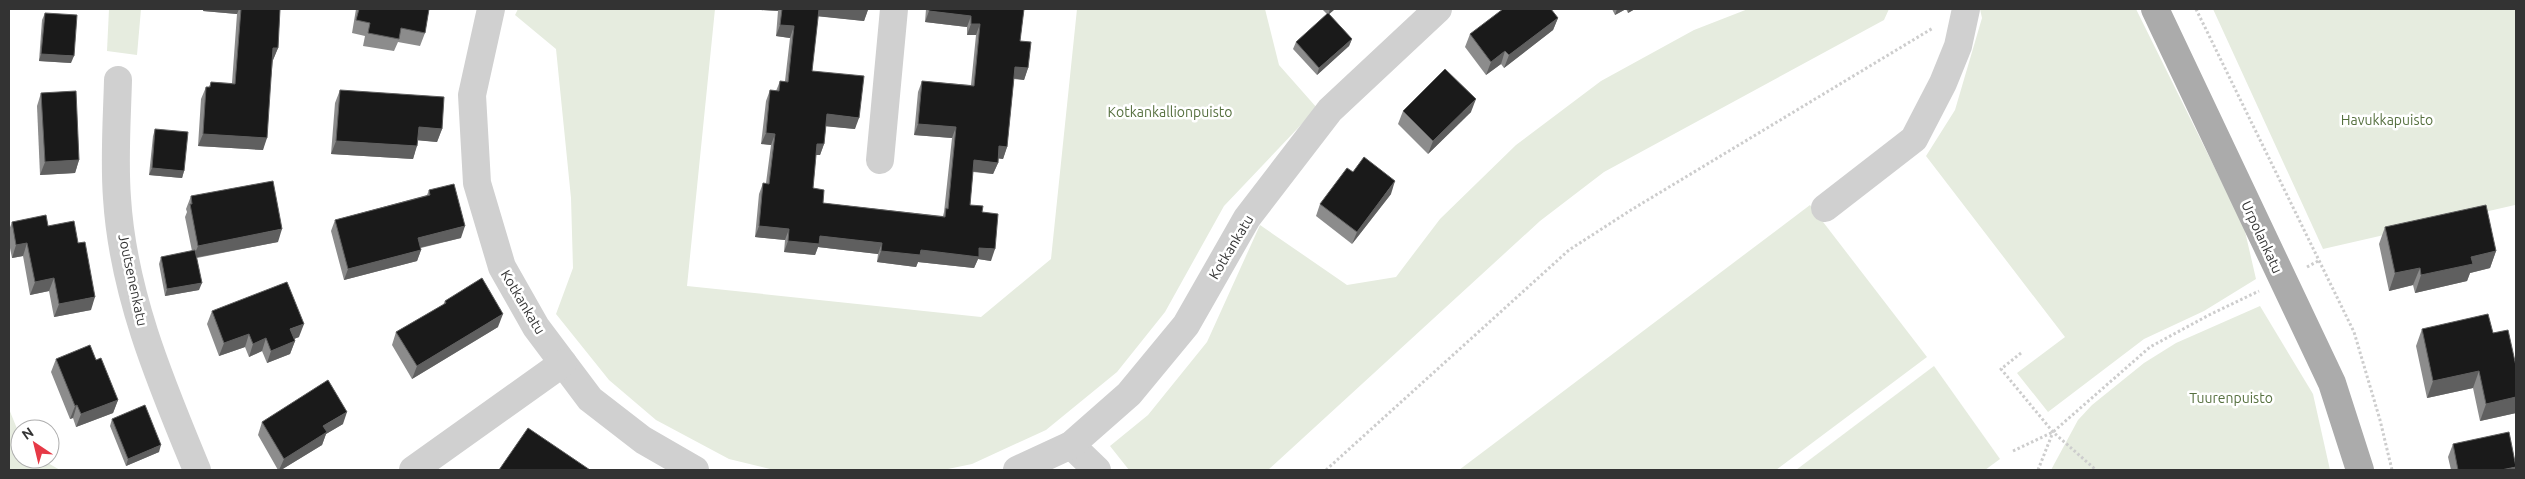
<svg xmlns="http://www.w3.org/2000/svg" width="2525" height="479" viewBox="0 0 2525 479" font-family="Ubuntu,sans-serif">
<rect width="100%" height="100%" fill="#fff"/>
<g fill="#e6ecdf">
<path d="M109,9H141L137,55L107,51Z"/>
<path d="M518,9H715L687,286L981,317L1051,259L1077,9H1265L1279,65L1317,108L1224,206L1165,312L1117,372L1046,430L972,464L943,470H774L729,459L656,420L609,380L556,314L573,268L571,198L556,49L515,15Z"/>
<path d="M1748,9H1889L1884,20L1604,172L1540,221L1268,470H1129L1110,446L1148,415L1207,342L1260,225L1347,285L1396,277L1440,219L1516,145L1601,81L1694,30Z"/>
<path d="M1980,9H2136L2244,227L2256,279L2204,311L2144,339L2048,412L2017,373L2065,337L1926,156L1955,110L1982,18Z"/>
<path d="M2213,9H2516V209L2515,205L2323,249Z"/>
<path d="M1810,205L1927,357L1776,470H1459Z"/>
<path d="M2260,306L2313,394L2330,470H2051L2078,420L2092,405L2144,363L2176,343Z"/>
<path d="M1934,366L2000,459L1985,470H1796Z"/>
<path d="M9,409L20,436V459H41L60,470H9Z"/>
</g>
<g fill="none" stroke-linecap="round" stroke-linejoin="round">
<g stroke="#cdcdcd" stroke-width="3" stroke-dasharray="2.5 2.5" stroke-linecap="butt">
<path d="M2196,9L2354,332L2380,420L2392,470"/>
<path d="M2307,267L2320,260"/>
<path d="M2021,353L2001,369L2053,432L2096,470"/>
<path d="M2013,451L2053,432L2150,347L2209,315L2259,291"/>
<path d="M1326,470L1569,250L1631,210L1933,28"/>
<path d="M2038,470L2053,432"/>
</g>
<g stroke="#d0d0d0" stroke-width="28">
<path d="M491,9L472,95L477,183L502,267L536,327L590,399L643,440L695,470"/>
<path d="M118,80C117,119 114,159 117,198C123,294 161,383 197,470"/>
<path d="M880,160L894,9"/>
<path d="M1825,208L1914,139L1943,83L1958,46L1966,9"/>
<path d="M1071,445L1097,470"/>
<path d="M413,470L563,363"/>
<path d="M1017,470L1071,445L1129,394L1186,325L1247,218L1330,110L1438,9"/>
</g>
<path stroke="#ababab" stroke-width="28" d="M2155,9L2332,383L2360,470"/>
</g>
<g fill="#8c8c8c">
<path d="M203,9H280L278,48L273,60L263,150L198,146L201,99L206,87H209L211,82L232,83L237,14L203,11Z"/>
<path d="M356,9H429L425,33L420,46L398,42L394,51L363,46L365,36L352,33Z"/>
<path d="M761,9H868L864,21L818,16L812,71L855,129L826,126L824,144L820,155H816L813,188L823,203L943,216L944,212L952,138L914,135L918,92L922,81L971,85L976,35H967V27L925,22L926,9H1024L1020,41L1028,68L1024,80L1014,79L1007,147L1003,159L998,158V163L993,174L973,172L970,205L982,212L991,261L978,259L974,268L918,262L916,267L877,262L878,254L818,247L815,255L784,252L785,240L755,237L759,194L763,183H766L771,145L761,144L766,101L770,90L776,91L780,81H785L790,38L776,36L778,11L761,10Z"/>
<path d="M1322,9H1335L1329,14L1352,39L1349,46L1317,75L1293,49L1296,42L1327,14Z"/>
<path d="M1612,9H1635L1628,13L1626,9L1615,15Z"/>
<path d="M45,13L71,63L39,61L42,20Z"/>
<path d="M1558,18L1553,30L1504,68L1501,64L1486,75L1465,47L1470,34Z"/>
<path d="M340,90L442,129L437,142L418,140L413,159L331,154L335,103Z"/>
<path d="M41,93L79,160L75,173L40,175L37,106Z"/>
<path d="M1403,111L1471,112L1428,154L1398,124Z"/>
<path d="M155,129L184,171L182,178L149,175L153,136Z"/>
<path d="M429,190L461,238L421,248V250L417,261L344,280L331,231L335,220L427,195Z"/>
<path d="M1391,194L1352,244L1316,216L1320,204Z"/>
<path d="M191,196L278,242L197,258L199,290L165,296L159,264L161,257L192,251L185,217L187,212L186,209Z"/>
<path d="M12,222L48,226L91,310L54,317L49,291L30,295L23,256L12,258L9,243V230Z"/>
<path d="M2385,227L2496,251L2490,268L2470,273L2467,281L2415,293L2413,285L2389,291L2379,244Z"/>
<path d="M445,301L498,327L412,379L392,345L396,332L443,305Z"/>
<path d="M212,311L299,337L294,339L295,341L290,354L267,363L262,351L249,357L245,347L219,356L207,324Z"/>
<path d="M2422,329L2493,333L2516,366V413L2480,421L2473,388L2427,398L2416,346Z"/>
<path d="M56,359L96,360L118,400L113,413L76,427L73,418L70,419L51,372Z"/>
<path d="M112,419L159,452L126,466L110,426Z"/>
<path d="M262,422L343,424L326,434L322,445L281,470H278L258,435Z"/>
<path d="M2453,444L2515,470H2451L2448,457Z"/>
</g>
<g fill="#5f5f5f">
<path d="M204,9H239L237,14L203,11Z"/>
<path d="M761,9H779L778,11L761,10Z"/>
<path d="M818,9H859L868,10L864,21L815,16Z"/>
<path d="M1330,9H1335L1328,15Z"/>
<path d="M1617,9H1626L1615,15Z"/>
<path d="M1629,9H1635L1628,13Z"/>
<path d="M929,11L971,16L967,27L925,22Z"/>
<path d="M1558,18L1553,30L1504,68L1509,55Z"/>
<path d="M971,24H980L976,35H967Z"/>
<path d="M780,25L794,26L790,38L776,36Z"/>
<path d="M1352,39L1349,46L1317,75L1319,68Z"/>
<path d="M273,48H278L273,60L269,59Z"/>
<path d="M1505,51L1501,64L1486,75L1491,62Z"/>
<path d="M41,54L74,56L71,63L39,61Z"/>
<path d="M1015,67L1028,68L1024,80L1011,78Z"/>
<path d="M1476,99L1471,112L1428,154L1433,141Z"/>
<path d="M827,114L859,118L855,129L823,126Z"/>
<path d="M918,124L956,127L952,138L914,135Z"/>
<path d="M419,127L442,129L437,142L414,140Z"/>
<path d="M766,133L775,134L771,145L761,144Z"/>
<path d="M203,134L267,138L263,150L198,146Z"/>
<path d="M336,141L417,146L413,159L331,154Z"/>
<path d="M817,144H824L820,155H813Z"/>
<path d="M999,146L1007,147L1003,159L995,158Z"/>
<path d="M79,160L75,173L40,175L45,162Z"/>
<path d="M974,160L998,163L993,174L970,171Z"/>
<path d="M152,168L184,171L182,178L149,175Z"/>
<path d="M1395,181L1391,194L1352,244L1357,232Z"/>
<path d="M465,226L461,238L414,249L418,238Z"/>
<path d="M759,226L789,229L785,240L755,237Z"/>
<path d="M282,229L278,242L193,258L198,246Z"/>
<path d="M820,236L882,243L878,254L818,247L815,255L784,252L788,241Z"/>
<path d="M27,243L23,256L12,258L16,245Z"/>
<path d="M979,248L995,249L991,261L978,259L974,268L918,262L916,267L877,262L881,251Z"/>
<path d="M421,250L417,261L344,280L348,269Z"/>
<path d="M2496,251L2490,268L2470,273L2467,281L2415,293L2421,275L2471,257Z"/>
<path d="M2420,268L2413,285L2389,291L2395,273Z"/>
<path d="M54,278L49,291L30,295L35,282Z"/>
<path d="M202,283L199,290L165,296L167,289Z"/>
<path d="M95,297L91,310L54,317L59,304Z"/>
<path d="M503,314L498,327L412,379L417,366Z"/>
<path d="M304,324L299,337L286,342L290,329Z"/>
<path d="M249,334L245,347L219,356L224,343Z"/>
<path d="M266,338L262,351L249,357L253,344Z"/>
<path d="M295,341L290,354L267,363L271,351Z"/>
<path d="M2479,371L2473,388L2427,398L2433,381Z"/>
<path d="M2516,397V413L2480,421L2486,404Z"/>
<path d="M118,400L113,413L76,427L81,414Z"/>
<path d="M77,405L73,418L70,419L75,406Z"/>
<path d="M347,412L343,424L326,434L322,445L281,470H279L284,459L323,426Z"/>
<path d="M161,445L159,452L126,466L128,459Z"/>
<path d="M2516,467L2515,470H2501Z"/>
</g>
<g fill="#1a1a1a" stroke="#5f5f5f">
<path d="M241,9H280L278,48H273L267,138L203,134L206,87H210L211,82L235,84Z"/>
<path d="M359,9H429L425,33L401,28L399,39L368,33L370,23L356,20Z"/>
<path d="M782,9H819L812,71L864,76L859,118L827,114L824,144H817L813,188L824,190L823,203L945,217L946,208L948,209L956,127L918,124L922,81L974,86L980,24H971V16L929,11V9H1024L1020,41L1031,42L1028,68L1015,67L1007,147L999,146L998,163L974,160L970,205L983,206L982,212L998,214L995,249L979,248V257L921,250L920,255L881,251L882,243L820,236L819,244L788,241L789,229L759,226L763,183L769,184L775,134L766,133L770,90L779,91L780,81L788,82L794,26L780,25Z"/>
<path d="M1503,9H1551L1558,18L1509,55L1505,51L1491,62L1470,34Z"/>
<path d="M45,13L77,15L74,56L41,54Z"/>
<path d="M1328,13L1352,39L1319,68L1296,42Z"/>
<path d="M1445,69L1476,99L1433,141L1403,111Z"/>
<path d="M340,90L444,97L442,129L419,127L417,146L336,141Z"/>
<path d="M76,91L79,160L45,162L41,93Z"/>
<path d="M155,129L188,132L184,171L152,168Z"/>
<path d="M1364,157L1395,181L1357,232L1320,204L1347,168L1353,172Z"/>
<path d="M273,181L282,229L198,246L190,204H192L191,196Z"/>
<path d="M454,184L465,226L418,238L421,250L348,269L335,220L430,195L429,190Z"/>
<path d="M2486,205L2496,251L2471,257L2473,264L2421,275L2420,268L2395,273L2385,227Z"/>
<path d="M46,215L48,226L74,221L78,243L85,242L95,297L59,304L54,278L35,282L27,243L16,245L12,222Z"/>
<path d="M195,250L202,283L167,289L161,257Z"/>
<path d="M482,278L503,314L417,366L396,332L446,303L445,301Z"/>
<path d="M287,282L304,324L290,329L295,341L271,351L266,338L253,344L249,334L224,343L212,311Z"/>
<path d="M2488,314L2493,333L2508,330L2516,366V397L2486,404L2479,371L2433,381L2422,329Z"/>
<path d="M90,345L96,360L101,358L118,400L81,414L77,405L75,406L56,359Z"/>
<path d="M328,380L347,412L323,426L327,432L284,459L262,422Z"/>
<path d="M145,405L161,445L128,459L112,419Z"/>
<path d="M528,428L590,470H499Z"/>
<path d="M2509,432L2516,467L2501,470H2458L2453,444Z"/>
</g>
<g text-anchor="middle" dominant-baseline="central" stroke-width="5" stroke-linejoin="round" paint-order="stroke">
<g font-size="14" fill="#56703f" stroke="#fff">
<text x="1170" y="112">Kotkankallionpuisto</text>
<text x="2387" y="120">Havukkapuisto</text>
<text x="2231" y="398">Tuurenpuisto</text>
</g>
<g font-size="14" fill="#333" stroke="#fff">
<text transform="translate(2262 237) rotate(65)">Urpolankatu</text>
<text transform="translate(1231 247) rotate(-59)">Kotkankatu</text>
<text transform="translate(133 280) rotate(78)">Joutsenenkatu</text>
<text transform="translate(523 302) rotate(59)">Kotkankatu</text>
</g>
</g>
<rect width="2525" height="479" fill="none" stroke="#333333" stroke-width="20"/>
<g transform="translate(35 444) rotate(325)"><circle r="24" fill="#ffffff" stroke="#adadad"/>
<path d="M0-4L9 19L0 12L-9 19Z" fill="#e63946"/>
<text y="-8" font-size="14" font-weight="bold" text-anchor="middle" fill="#333333">N</text>
</g>
</svg>
